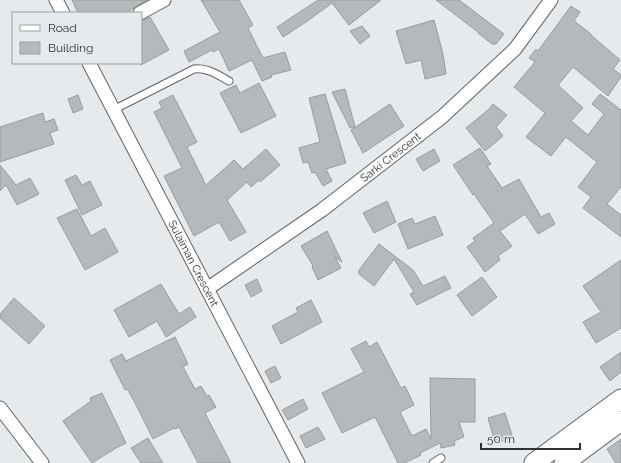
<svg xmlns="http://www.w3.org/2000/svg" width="621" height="463" viewBox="0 0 621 463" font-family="Raleway,sans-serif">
<rect width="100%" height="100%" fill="#e7eaec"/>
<g fill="#b6b9bb" stroke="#9a9d9f">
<path d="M72,0H147L126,13H78Z"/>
<path d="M201,0H239L253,25L248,28L263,58L285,52L291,70L271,75L272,77L262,81L252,60L229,71L219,49L213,52L212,50L189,62L184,51L220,32Z"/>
<path d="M318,0H381L349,25L332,3L306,22L283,37L277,27Z"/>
<path d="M436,0H459L504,34L496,44H492L478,33V32Z"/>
<path d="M571,6L580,12L574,21L591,34V35L620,60L613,69L621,75V77L608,96L573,67L558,85L583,108L571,121L588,135L604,114L592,104L600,94L621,110V187L607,204L621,215V237L583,208L591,197L578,187L597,162L566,137L551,156L526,137L545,113L514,87L535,62L529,58L536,49L538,51Z"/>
<path d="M150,17L169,50L141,65V21Z"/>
<path d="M434,20L443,54L446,74L425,79L421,60L406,64L396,31Z"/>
<path d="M362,26L370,36L360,44L350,31Z"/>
<path d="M259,83L276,116L241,133L220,93L236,85L240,93Z"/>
<path d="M345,89L355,127L350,128L332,92Z"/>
<path d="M325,94L346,163L326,169L332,181L323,186L315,172L312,173L308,162L303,163L299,148L320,142L309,98Z"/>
<path d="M78,95L83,109L73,113L68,99Z"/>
<path d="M173,95L197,142L187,147L206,185L234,160L243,169L266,149L280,165L260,182L259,180L251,187L247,182L227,200L246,232L230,241L219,222L194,236L164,176L182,168L154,112L162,108L159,102Z"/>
<path d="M390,104L404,126L363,153L351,130Z"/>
<path d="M493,104L507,115L496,127L503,136L485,151L466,128L488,110Z"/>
<path d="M43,113L45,122L54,119L58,130L50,133L54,144L0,162V127Z"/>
<path d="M480,148L491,164L487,166L502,188L519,179L541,217L549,213L555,224L538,234L525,214L500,231L512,246L498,256L500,260L485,272L467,247L475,241L473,238L494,223L474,194L473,195L453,165Z"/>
<path d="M434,149L440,161L423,171L416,159Z"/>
<path d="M0,165L16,185L30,178L39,194L17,205L6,185L0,191Z"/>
<path d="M76,175L82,185L90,181L102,205L82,215L65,180Z"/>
<path d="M387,201L396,222L374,233L363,213Z"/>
<path d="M77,209L91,236L105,228L118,252L85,270L57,218Z"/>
<path d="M435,216L443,235L408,249L398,224L412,218L415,224Z"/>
<path d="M327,231L342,262L335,257L341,268L318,280L312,267L313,266L301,246Z"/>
<path d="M379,244L413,270L423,286L445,276L451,288L417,305L410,294L414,292L394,259L374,286L359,274V270Z"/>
<path d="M621,260V328L596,343L583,322L601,312L583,286Z"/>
<path d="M482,277L497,297L472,316L457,295Z"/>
<path d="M257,279L262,291L251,297L245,285Z"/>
<path d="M161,284L179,314L190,307L196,317L166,337L157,321L129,337L114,310Z"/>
<path d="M14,298L45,326L29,344L0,318V314Z"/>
<path d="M311,300L322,322L281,344L272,326L298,312L296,308Z"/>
<path d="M175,337L188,364L183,367L195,389L201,386L207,396L209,395L216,407L205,413L231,463H198L179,427L175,429L174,428L153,439L133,399L127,389L125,390L110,360L122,354L126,361Z"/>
<path d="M366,341L369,347L377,342L401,388L405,386L414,405L400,412L412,436L426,429L431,439L430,378L475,379V422H459L464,437L454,441L455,445L441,448L440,443L420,453L421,455L405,463H398L375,417L342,433L322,393L364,372L351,349Z"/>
<path d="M621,352V372L610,381L600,367Z"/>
<path d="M275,366L281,378L271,383L265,371Z"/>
<path d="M102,393L126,443L116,448L92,463L63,421L91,401L90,398Z"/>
<path d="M303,399L308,409L288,420L282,410Z"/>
<path d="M505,413L513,438L495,443L488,418Z"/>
<path d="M318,427L325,439L306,448L300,436Z"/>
<path d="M148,438L163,463H141L131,448Z"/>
<path d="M621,439V463H616L607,449Z"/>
</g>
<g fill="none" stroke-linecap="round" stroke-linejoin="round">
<defs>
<g id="lane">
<path d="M113,110L194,69C207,67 218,75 229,81"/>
<path d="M433,463L441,458"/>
</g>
<g id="street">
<path d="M56,0L63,13"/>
<path d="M140,13L164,0"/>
<path id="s1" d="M89,63L298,463"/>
<path id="s2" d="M207,289L322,210L442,117L515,49L551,0"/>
<path d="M0,408L42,463"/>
</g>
<g id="secondary">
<path d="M534,463L621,399"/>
<path d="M564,463L621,421"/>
</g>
</defs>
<use href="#lane" stroke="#616465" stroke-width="9"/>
<use href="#street" stroke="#616465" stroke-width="15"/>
<use href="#secondary" stroke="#616465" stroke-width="21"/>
<use href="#lane" stroke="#fff" stroke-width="7"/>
<use href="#street" stroke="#fff" stroke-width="13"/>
<use href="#secondary" stroke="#fff" stroke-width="19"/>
</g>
<g text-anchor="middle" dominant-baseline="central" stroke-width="3" stroke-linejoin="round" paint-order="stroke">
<g font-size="11" fill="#2f3031" stroke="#e7eaec">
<text stroke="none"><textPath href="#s2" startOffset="226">Sarki Crescent</textPath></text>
<text stroke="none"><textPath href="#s1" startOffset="226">Sulaiman Crescent</textPath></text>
</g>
</g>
<rect x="12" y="12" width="130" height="52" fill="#e7eaec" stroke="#9da0a1"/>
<rect x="20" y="25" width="20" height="6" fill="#ffffff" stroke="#9da0a1"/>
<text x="48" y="32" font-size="12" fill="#2f3031">Road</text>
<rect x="20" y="42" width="20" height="12" fill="#b6b9bb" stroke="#9da0a1"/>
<text x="48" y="52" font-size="12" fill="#2f3031">Building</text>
<path d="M481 443v6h99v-6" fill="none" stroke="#2f3031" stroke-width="2"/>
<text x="487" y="443" font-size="12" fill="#2f3031" stroke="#e7eaec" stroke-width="3" paint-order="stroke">50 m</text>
</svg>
